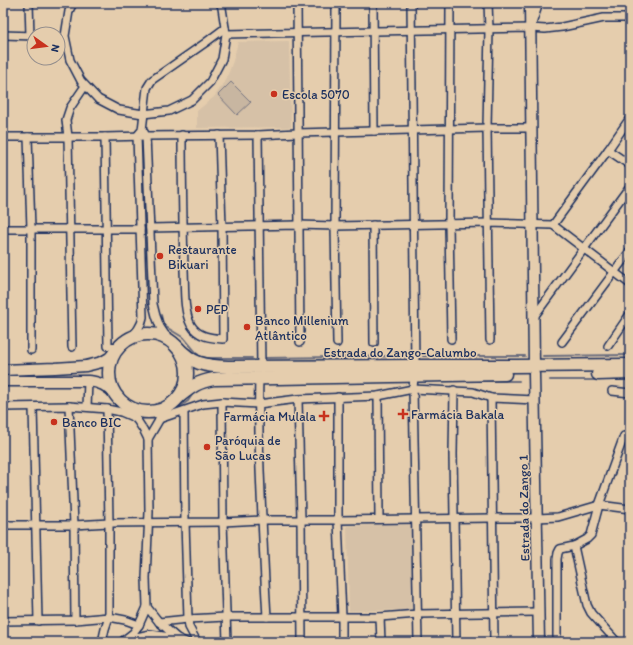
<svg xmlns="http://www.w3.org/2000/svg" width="633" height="645" viewBox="0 0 633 645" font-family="Itim,sans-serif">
<rect width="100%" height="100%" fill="#e5cdad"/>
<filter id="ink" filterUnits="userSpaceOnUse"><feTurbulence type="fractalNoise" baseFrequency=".025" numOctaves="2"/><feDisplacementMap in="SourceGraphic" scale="8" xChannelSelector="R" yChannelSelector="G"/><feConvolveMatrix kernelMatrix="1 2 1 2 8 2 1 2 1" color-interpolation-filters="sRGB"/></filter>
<g filter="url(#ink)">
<g fill="#d6c1a7">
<path d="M289,41L291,127L197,128V111L214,97L226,80L233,61L238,42Z"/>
<path d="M412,524L414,610L349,611L347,526Z"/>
</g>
<path fill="#c8b6a1" stroke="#727280" d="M231,82L251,102L237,115L218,95Z"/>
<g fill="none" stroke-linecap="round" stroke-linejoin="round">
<g stroke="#696c7d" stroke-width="2">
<path d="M161,315L163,324L166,327L184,338L199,356L207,358H252"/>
<path d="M423,356H525"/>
<path d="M543,356L630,355"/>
<path d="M265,358L406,356"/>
<path d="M550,380H630"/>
<path d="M438,381H519"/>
<path d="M175,410L188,401L194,392"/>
</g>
<defs>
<g id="street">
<path d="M29,3L30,36"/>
<path d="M73,3L69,11L65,36L70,60L81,81L98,99L119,110L143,114L169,111L192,100L210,82L222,59L226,34L222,8L220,3"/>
<path d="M297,3L300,342"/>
<path d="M336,3L335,226L337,343"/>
<path d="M373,3L374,131"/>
<path d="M411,3L415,366"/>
<path d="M450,3L449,224L451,339"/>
<path d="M488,3L489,29L487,128L490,340"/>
<path d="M532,24L539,3"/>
<path d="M226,34L531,28L545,29L562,27L604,18H630"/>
<path d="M3,35L34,36"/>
<path d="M144,132L146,136L153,304L156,316L160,327L168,339"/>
<path d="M182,135C182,180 183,225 184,270C185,287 183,310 191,325C198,337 211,338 223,339L222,227L219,135"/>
<path d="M258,135L261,367"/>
<path d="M3,137H105L146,136L258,135L297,133L487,128H531"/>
<path d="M28,137L31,229V350"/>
<path d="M105,137L108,346L120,347"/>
<path d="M608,150L630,165"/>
<path d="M373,225L374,343"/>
<path d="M553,225L630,284"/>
<path d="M150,228L298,225L335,226L489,223L553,225L608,150L630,118"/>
<path d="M3,229H140"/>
<path d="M533,318L630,186"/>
<path d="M127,341C135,333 141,328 143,317L137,136L142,130L147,88L152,80L205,43L225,28"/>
<path d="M562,342L630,251"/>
<path d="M608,346L630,314"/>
<path d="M72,347L68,137L66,120L70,108L85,86"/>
<path d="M414,376L413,389L418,642"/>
<path d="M259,378C258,409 259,439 260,470C262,519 264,568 267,617"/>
<path d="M454,390L453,454L456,642"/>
<path d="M612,391L630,393"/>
<path d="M378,396L379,519"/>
<path d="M338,397V520L342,617V642"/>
<path d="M491,398L494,642"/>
<path d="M298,399L301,520L302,642"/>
<path d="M222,402L223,522L227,642"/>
<path d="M122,403C133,414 142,425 148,439L149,512L146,578L147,607L139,625L133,633L124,640"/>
<path d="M69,406L74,525L75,620"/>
<path d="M3,407L69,406L107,409L121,412L135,418"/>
<path d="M33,407L38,621"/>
<path d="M87,407L88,381"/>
<path d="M107,409L109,523V617L125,620L139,625"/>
<path d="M184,411L185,522L188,619L189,627L197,642"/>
<path d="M159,419L203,404L222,402L258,404L298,399L378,396L413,389L473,392L491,398L535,400"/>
<path d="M148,439L165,410L170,405"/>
<path d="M3,525H74L109,523L223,522L262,520H338L492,518H537L558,517L599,505L630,509"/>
<path d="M574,546L587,605L591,613L617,642"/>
<path d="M147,607L159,622L176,637"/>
<path d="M380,617L381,642"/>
<path d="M3,621L75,620L109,617L105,629L102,642"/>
<path d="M159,622L188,619L226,617H380L418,614L538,612"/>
<path d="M128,639L150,634L177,638L186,642"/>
<path d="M557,642V559L558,553L560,549L574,546L587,539L591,535L599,505L624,436"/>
</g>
<g id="secondary">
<path d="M530,3L534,366"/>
<path d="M3,370L55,368L86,366L102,362L109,358L115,352"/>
<path d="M534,374L539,642"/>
<path d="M3,381H88C100,382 107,386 115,394"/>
</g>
<g id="primary">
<circle cx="148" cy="373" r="39"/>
<path d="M176,346C193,364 203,366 228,367L415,366H516L630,365"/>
<path d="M598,374L630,373"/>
<path d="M180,396C192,386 198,382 214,379L505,374"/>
</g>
</defs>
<use href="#street" stroke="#1b2f5e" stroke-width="10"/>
<use href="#secondary" stroke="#1b2f5e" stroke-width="13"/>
<use href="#primary" stroke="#1b2f5e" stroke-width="15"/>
<use href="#street" stroke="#e5cdad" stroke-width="7"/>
<use href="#secondary" stroke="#e5cdad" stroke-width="10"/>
<use href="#primary" stroke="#e5cdad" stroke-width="12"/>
</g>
</g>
<g fill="#c8321e" stroke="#e5cdad" stroke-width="1.5">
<circle cx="274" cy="94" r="4"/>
<circle cx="160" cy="256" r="4"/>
<circle cx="198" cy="309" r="4"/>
<circle cx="247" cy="327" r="4"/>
<path d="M401 408h4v4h4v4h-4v4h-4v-4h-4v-4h4z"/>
<path d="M322 410h4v4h4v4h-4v4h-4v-4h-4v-4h4z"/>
<circle cx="54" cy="422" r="4"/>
<circle cx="207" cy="447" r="4"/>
</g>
<g text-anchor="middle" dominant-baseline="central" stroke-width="3" stroke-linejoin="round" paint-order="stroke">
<g font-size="13" fill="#1b2f5e" stroke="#e5cdad" text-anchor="start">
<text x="282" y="94">Escola 5070</text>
<text x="168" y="249">Restaurante<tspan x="168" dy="15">Bikuari</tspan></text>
<text x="206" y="309">PEP</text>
<text x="255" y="320">Banco Millenium<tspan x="255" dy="15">Atlântico</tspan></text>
<text x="411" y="414">Farmácia Bakala</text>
<text x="316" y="416" text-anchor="end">Farmácia Mulala</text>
<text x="62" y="422">Banco BIC</text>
<text x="215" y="440">Paróquia de<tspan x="215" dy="15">São Lucas</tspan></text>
</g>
<g font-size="13" fill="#1b2f5e" stroke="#e5cdad">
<text x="400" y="352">Estrada do Zango-Calumbo</text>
<text transform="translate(524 508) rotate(-91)">Estrada do Zango 1</text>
</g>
</g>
<rect width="633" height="645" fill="none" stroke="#e5cdad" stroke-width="16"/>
<rect x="8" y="8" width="617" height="629" fill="none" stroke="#1b2f5e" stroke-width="1.5" filter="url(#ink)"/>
<g transform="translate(46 46) rotate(104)"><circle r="19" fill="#e5cdad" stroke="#948e8d"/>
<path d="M0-3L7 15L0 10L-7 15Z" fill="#c8321e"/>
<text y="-6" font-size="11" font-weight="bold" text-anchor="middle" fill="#1b2f5e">N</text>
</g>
</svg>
